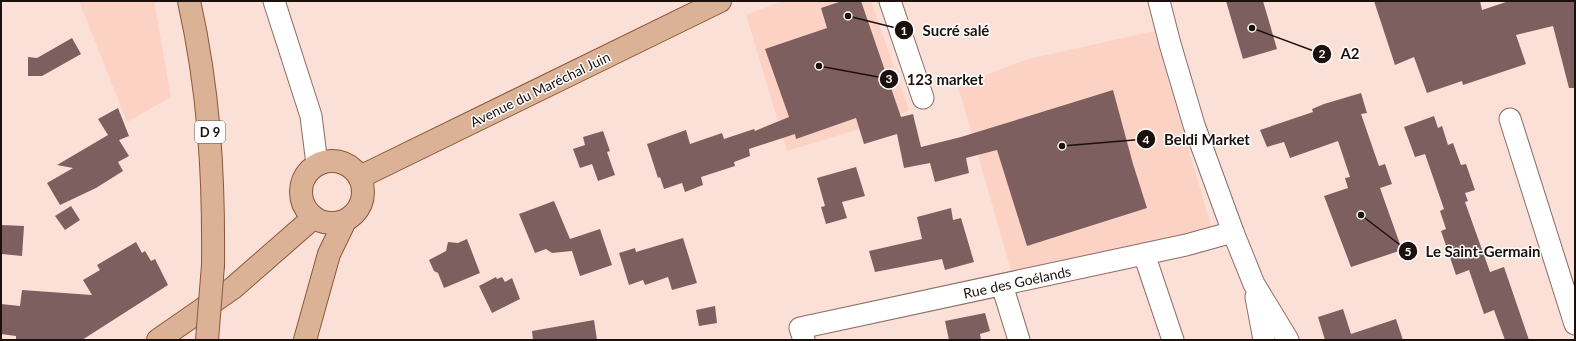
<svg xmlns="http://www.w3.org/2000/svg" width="1576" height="341" viewBox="0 0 1576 341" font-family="Lato,sans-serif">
<rect width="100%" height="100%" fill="#fbe0d8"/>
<g fill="#fcd2c5">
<path d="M79,1H154L171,97L127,122Z"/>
<path d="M782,1H871L909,110L889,120L787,151L746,15Z"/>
<path d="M1154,31L1212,229L1012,274L958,86L1028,59Z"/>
</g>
<g fill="#7e5f5f">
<path d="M842,1H861L901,117L913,114L921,147L961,137L1113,90L1133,164L1147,208L1027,246L997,150L966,158L969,173L935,182L930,163L904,168L897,134L864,144L856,118L796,139L795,134L749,149L750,156L734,162L735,166L701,177L703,185L685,192L682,183L664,189L660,177L658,178L647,144L686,130L690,144L722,133L724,139L754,129L755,131L789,117L765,49L827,28L821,8Z"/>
<path d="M1226,1H1263L1277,49L1243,59Z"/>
<path d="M1374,1H1480L1482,10L1509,1H1575V88H1569L1553,26L1516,35L1526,64L1463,85L1462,81L1427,93L1414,57L1395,65Z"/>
<path d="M72,38L81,54L42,76H28V57L37,58Z"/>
<path d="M1361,93L1367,113L1361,114L1379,166L1385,164L1392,184L1380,188L1402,250L1351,267L1324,196L1348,188L1345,178L1350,177L1338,141L1290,158L1284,142L1267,147L1260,130L1313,112L1312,109L1324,104Z"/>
<path d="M118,108L129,136L119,140L129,156L118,162L123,171L96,188L60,205L47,183L73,168L57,165L108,135L98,119Z"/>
<path d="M1434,116L1438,128L1442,126L1448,145L1453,143L1461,165L1466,164L1475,190L1465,193L1468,201L1465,202L1490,272L1504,267L1529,340H1505L1494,310L1484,314L1469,270L1456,275L1441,231L1446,229L1440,211L1444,209L1425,154L1415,157L1404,127Z"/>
<path d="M603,131L610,151L607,152L615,175L598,181L592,164L580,168L573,149L585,145L583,137Z"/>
<path d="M856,167L865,196L842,202L847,218L826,224L821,207L825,206L817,178Z"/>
<path d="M554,201L570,239L600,229L612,265L580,276L572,251L552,253L546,249L535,253L519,214Z"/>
<path d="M71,206L80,220L65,230L55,216Z"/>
<path d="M951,208L953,220L961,218L974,262L945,270L942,259L875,272L869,251L922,239L917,217Z"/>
<path d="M1,225L24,226L22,256L2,254Z"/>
<path d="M683,238L697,283L672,290L668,277L645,285L643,280L629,285L619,253L635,248L636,252Z"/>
<path d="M467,239L480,273L444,288L438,273L434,271L429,260L446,251L448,242L458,243Z"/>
<path d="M136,242L142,253L145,251L151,261L155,259L168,285L82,340H16V336L1,334V304L20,306L22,290L92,295L83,280L100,270L97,265Z"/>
<path d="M496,277L497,279L502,277L505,282L512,278L520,299L492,313L479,286Z"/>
<path d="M715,306L717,323L699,326L696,310Z"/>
<path d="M1343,309L1351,334L1396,319L1403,340H1325L1318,317Z"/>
<path d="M985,313L990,331L980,334L981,340H949L945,321Z"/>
<path d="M594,320L597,340H533L532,331Z"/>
</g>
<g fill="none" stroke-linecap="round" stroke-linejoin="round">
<defs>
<g id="minor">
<path d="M274,1L311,116L317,164"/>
<path d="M890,1L923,98"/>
<path d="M1159,1L1170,44L1194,125L1233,232L1254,284L1288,340"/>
<path d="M1510,119L1575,324"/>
<path d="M1144,254L1173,340"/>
<path d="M1002,285L1019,340"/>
<path d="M1256,297L1264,340"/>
<path d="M804,340L800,328L1186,245L1233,232"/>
</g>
<g id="major">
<path d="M189,1C209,90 214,174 213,265"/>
<circle cx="332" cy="192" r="31"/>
<path d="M360,177L720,1"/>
<path d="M158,340L233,288L313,218"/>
<path d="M305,340L329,254L345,221"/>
</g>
</defs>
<use href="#minor" stroke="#8b6d64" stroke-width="23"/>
<use href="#major" stroke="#895837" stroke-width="24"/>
<use href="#minor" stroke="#fff" stroke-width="21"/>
<use href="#major" stroke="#dbb295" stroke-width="22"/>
<defs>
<path id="major-bridge" d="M207,340L213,265"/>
</defs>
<use href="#major-bridge" stroke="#895837" stroke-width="24" stroke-linecap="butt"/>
<use href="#major-bridge" stroke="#dbb295" stroke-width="22"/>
</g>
<g text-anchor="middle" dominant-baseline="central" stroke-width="3" stroke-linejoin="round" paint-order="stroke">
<rect fill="#fff" stroke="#605856" stroke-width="1" x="195" y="121" width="30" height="22" rx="3"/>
<g font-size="13" font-weight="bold" fill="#1c100d">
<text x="210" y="132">D 9</text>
</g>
<g font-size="14" fill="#1c100d" stroke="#fff">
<text transform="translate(540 89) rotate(-26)">Avenue du Maréchal Juin</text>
<text transform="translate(1017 282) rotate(-12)">Rue des Goélands</text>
</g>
</g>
<path fill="none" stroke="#1c100d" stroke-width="1.5" d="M848 16L904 30M1252 28L1322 54M819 66L889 79M1062 146L1146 139M1361 215L1408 251"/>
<g fill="#1c100d" stroke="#fff" stroke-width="1.5">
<circle cx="848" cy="16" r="4"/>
<circle cx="1252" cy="28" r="4"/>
<circle cx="819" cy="66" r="4"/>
<circle cx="1062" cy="146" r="4"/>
<circle cx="1361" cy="215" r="4"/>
<circle cx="904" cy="30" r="10"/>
<circle cx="1322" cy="54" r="10"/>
<circle cx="889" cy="79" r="10"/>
<circle cx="1146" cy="139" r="10"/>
<circle cx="1408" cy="251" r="10"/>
</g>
<g font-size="12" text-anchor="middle" font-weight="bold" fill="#fff">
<text x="904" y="35">1</text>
<text x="1322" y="58">2</text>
<text x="889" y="83">3</text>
<text x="1146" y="144">4</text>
<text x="1408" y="256">5</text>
</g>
<g font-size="15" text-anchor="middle" font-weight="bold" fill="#1c100d" stroke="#fff" stroke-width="3" stroke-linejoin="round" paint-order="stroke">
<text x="956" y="36">Sucré salé</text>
<text x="1350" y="59">A2</text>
<text x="945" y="85">123 market</text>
<text x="1207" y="145">Beldi Market</text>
<text x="1483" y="257">Le Saint-Germain</text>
</g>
<rect width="1576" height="341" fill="none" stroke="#1c100d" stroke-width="4"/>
</svg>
